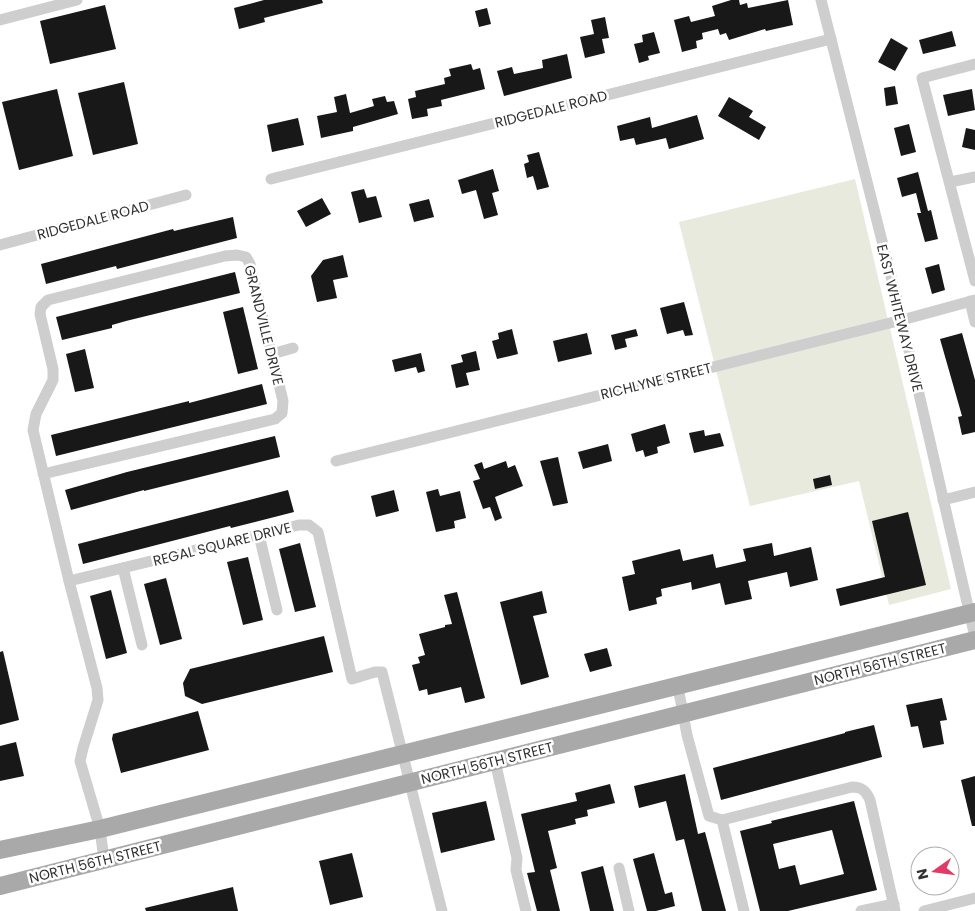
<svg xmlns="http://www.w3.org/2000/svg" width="975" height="911" viewBox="0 0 975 911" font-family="Poppins,sans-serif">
<rect width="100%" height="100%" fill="#fff"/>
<path fill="#e7eadd" d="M855,179L951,589L889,605L859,481L750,506L679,222Z"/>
<g fill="#181818" fill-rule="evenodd">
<path d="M264,0H322L323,3L264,18L265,22L239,29L234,8Z"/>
<path d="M731,0H739L740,5L747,3L748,8L788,0L793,25L766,31L765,29L729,40L726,33L720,35L718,29L702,33L703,39L696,41L697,48L682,52L674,20L689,16L691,22L715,16L712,6Z"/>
<path d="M105,5L116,49L50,64L40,21Z"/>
<path d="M487,8L491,24L479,27L475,11Z"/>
<path d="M605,17L609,38L602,39L605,53L585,58L580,37L594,34L591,20Z"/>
<path d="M952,31L956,46L923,54L919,40Z"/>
<path d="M654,32L660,53L648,56L649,60L639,63L634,44L643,42L642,35Z"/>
<path d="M891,38L908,48L895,71L878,62Z"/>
<path d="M567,54L572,78L504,96L497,71L512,67L514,74L543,68L542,60Z"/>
<path d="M471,64L473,70L480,68L485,89L441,100L442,106L427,109L428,116L412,119L408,99L416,97L415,91L445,84L444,78L451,76L449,69Z"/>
<path d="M124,82L138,144L93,155L78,93Z"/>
<path d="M895,86L898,104L886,106L884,88Z"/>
<path d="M57,89L73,156L19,170L2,102Z"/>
<path d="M972,89L975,110L948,116L943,95Z"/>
<path d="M346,94L350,113L374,106L372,99L385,96L387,102L394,101L398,114L353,127V131L321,138L317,116L337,112L334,97Z"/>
<path d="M729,97L753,111L749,117L766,127L759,140L718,116Z"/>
<path d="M697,115L704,139L669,149L666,138L636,145L634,138L620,141L617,126L650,117L652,128Z"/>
<path d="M298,118L304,145L272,152L267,125Z"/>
<path d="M909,124L916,152L901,156L894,128Z"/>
<path d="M966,128L975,130V150L962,147Z"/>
<path d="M539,152L549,187L537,190L533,176L527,178L524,164L529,162L527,155Z"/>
<path d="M493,169L499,191L492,193L498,215L484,219L476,190L462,194L458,180Z"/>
<path d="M918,172L928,211L931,210L938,239L925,242L917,213H921L916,193L902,197L897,178Z"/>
<path d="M364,189L367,198L376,196L382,217L359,223L351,192Z"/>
<path d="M322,198L331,214L306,227L297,211Z"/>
<path d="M429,199L434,217L414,222L409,204Z"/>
<path d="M233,217L237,238L117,269L116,266L46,284L41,264L173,229L174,231Z"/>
<path d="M343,255L348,277L333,280L337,298L317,302L311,276L323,260Z"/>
<path d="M939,264L945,290L932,294L925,268Z"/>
<path d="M235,272L240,293L126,321L112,325V328L62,340L56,317Z"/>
<path d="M684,302L693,335L685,336L683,330L667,334L660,308Z"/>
<path d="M243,307L258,369L238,374L223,312Z"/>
<path d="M512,329L518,354L497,359L492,341L499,339L498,333Z"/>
<path d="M636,329L638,336L625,339L627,347L615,350L611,335Z"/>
<path d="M587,333L592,354L558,362L553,341Z"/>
<path d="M962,333L975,380V432L962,435L958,417L962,416L940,339Z"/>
<path d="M85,349L94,388L75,392L66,354Z"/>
<path d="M476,351L480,370L466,373L469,385L456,388L451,365L463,362L461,355Z"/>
<path d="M421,353L425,371L418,373L416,367L395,372L392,360Z"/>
<path d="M262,384L267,404L56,456L51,435L189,401V403Z"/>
<path d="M665,424L670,443L657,447L658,453L645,457L643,450L636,452L631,434Z"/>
<path d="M704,430L705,436L720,433L724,446L694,453L689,433Z"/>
<path d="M275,436L280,457L144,491V490L71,510L65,490L127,472Z"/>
<path d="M608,444L612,461L583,469L578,452Z"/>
<path d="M558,457L568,503L553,506L540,461Z"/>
<path d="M506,461L508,468L515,465L523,486L495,497L502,518L495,521L490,507L483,509L473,481L480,479L474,465L482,462L484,469Z"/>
<path d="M830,475L832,485L815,489L813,479Z"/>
<path d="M438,489L440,496L460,491L466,518L454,521L455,528L436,532L426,492Z"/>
<path d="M288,490L294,512L231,528L230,526L83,564L78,544Z"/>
<path d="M394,490L399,511L376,517L371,496Z"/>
<path d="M908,512L926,585L840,606L836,589L885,577L872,521Z"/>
<path d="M300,543L316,607L295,612L279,549Z"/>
<path d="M772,543L774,556L811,547L818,580L790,587L787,572L748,581L752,599L725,605L720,583L692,590L691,582L661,589L662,596L656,598L657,604L629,611L622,577L635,574L632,561L680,549L683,561L713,554L716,568L746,561L743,549Z"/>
<path d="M248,557L263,620L243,625L227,562Z"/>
<path d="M166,578L182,639L160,645L144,584Z"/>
<path d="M111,590L127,653L106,659L90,596Z"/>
<path d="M542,591L547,613L533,616L549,677L521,685L500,602Z"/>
<path d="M457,592L485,698L465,703L461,687L428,695L427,689L419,691L412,665L420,663L418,657L425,655L419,634L445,627V625L452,624L444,595Z"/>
<path d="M324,636L333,672L202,704L185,696L183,683L190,669Z"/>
<path d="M607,648L612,666L590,672L584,654Z"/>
<path d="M3,651L19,720L0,725V652Z"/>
<path d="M942,698L947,720L940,721L944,744L923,748L918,726L911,727L906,705Z"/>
<path d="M198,711L209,750L121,773L112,739L113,734Z"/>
<path d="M874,725L882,757L721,800L713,768L845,733V732Z"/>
<path d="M16,742L24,776L0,781V746Z"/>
<path d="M685,774L698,834L705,832L726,911H702L684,839L676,841L666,801L639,808L634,786Z"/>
<path d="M975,776V826H972L961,780Z"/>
<path d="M610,784L615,803L587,810L588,816L575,819L576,824L548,831L557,868L550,870L560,911H537L527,873L535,872L521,814L577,801L575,793Z"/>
<path d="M486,801L495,840L441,853L432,813Z"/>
<path d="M854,801L877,890L788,911H760L740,831L772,823L771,821ZM832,830L844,874L800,885L795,865L779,869L773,844Z"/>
<path d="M352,853L363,897L330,905L319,861Z"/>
<path d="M654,853L665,894L672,892L675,906L656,911H647L633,859Z"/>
<path d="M603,866L614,911H590L581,872Z"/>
<path d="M233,887L238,911H146L145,908Z"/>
</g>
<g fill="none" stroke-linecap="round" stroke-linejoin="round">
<g stroke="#cecece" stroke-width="11">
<path d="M821,0L902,320L975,637"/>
<path d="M0,20L77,0"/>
<path d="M975,64L922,78L975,281"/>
<path d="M271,179L831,39"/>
<path d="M950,182L975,177"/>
<path d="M0,245L186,195"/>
<path d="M970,301L975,322"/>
<path d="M272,354L293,348"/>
<path d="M336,461L902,320L975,300"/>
<path d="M43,474L275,419L282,413L283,401L250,264L246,257L237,255L225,256L48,300L41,307L40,314L53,369V380L36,414L33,430L69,581L97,688L98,700L83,748L80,761L100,829L104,860"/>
<path d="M943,500L975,492"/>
<path d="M259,535L277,610"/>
<path d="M123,568L142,645"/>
<path d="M69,581L299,525H309L318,532L352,679L375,672H382L442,911"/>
<path d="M678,687L687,735L709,816L722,820L744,911"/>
<path d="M495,761L517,858L516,870L526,911"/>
<path d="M722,820L852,787C862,787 866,791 870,800L895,911"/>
<path d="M619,868L629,911"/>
<path d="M861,911L894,904"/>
<path d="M924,911L975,898"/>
</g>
<g stroke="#a9a9a9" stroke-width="18">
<path d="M0,850L100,829L975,612"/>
<path d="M0,886L975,640"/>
</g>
</g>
<g text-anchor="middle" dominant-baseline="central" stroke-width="5" stroke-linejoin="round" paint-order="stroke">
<g font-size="14" fill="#313131" stroke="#fff">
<text transform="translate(551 109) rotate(-14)">RIDGEDALE ROAD</text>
<text transform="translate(93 220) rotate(-15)">RIDGEDALE ROAD</text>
<text transform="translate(900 318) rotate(76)">EAST WHITEWAY DRIVE</text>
<text transform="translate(264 325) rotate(76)">GRANDVILLE DRIVE</text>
<text transform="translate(656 381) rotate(-14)">RICHLYNE STREET</text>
<text transform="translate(222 544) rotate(-14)">REGAL SQUARE DRIVE</text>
<text transform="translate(880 664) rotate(-14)">NORTH 56TH STREET</text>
<text transform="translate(487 763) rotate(-14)">NORTH 56TH STREET</text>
<text transform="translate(95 862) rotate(-14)">NORTH 56TH STREET</text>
</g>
</g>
<g transform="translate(935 871) rotate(256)"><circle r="24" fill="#ffffff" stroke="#adadad"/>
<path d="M0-4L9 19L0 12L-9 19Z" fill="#e13a67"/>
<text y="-8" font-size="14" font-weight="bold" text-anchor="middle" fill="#313131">N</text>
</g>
</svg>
